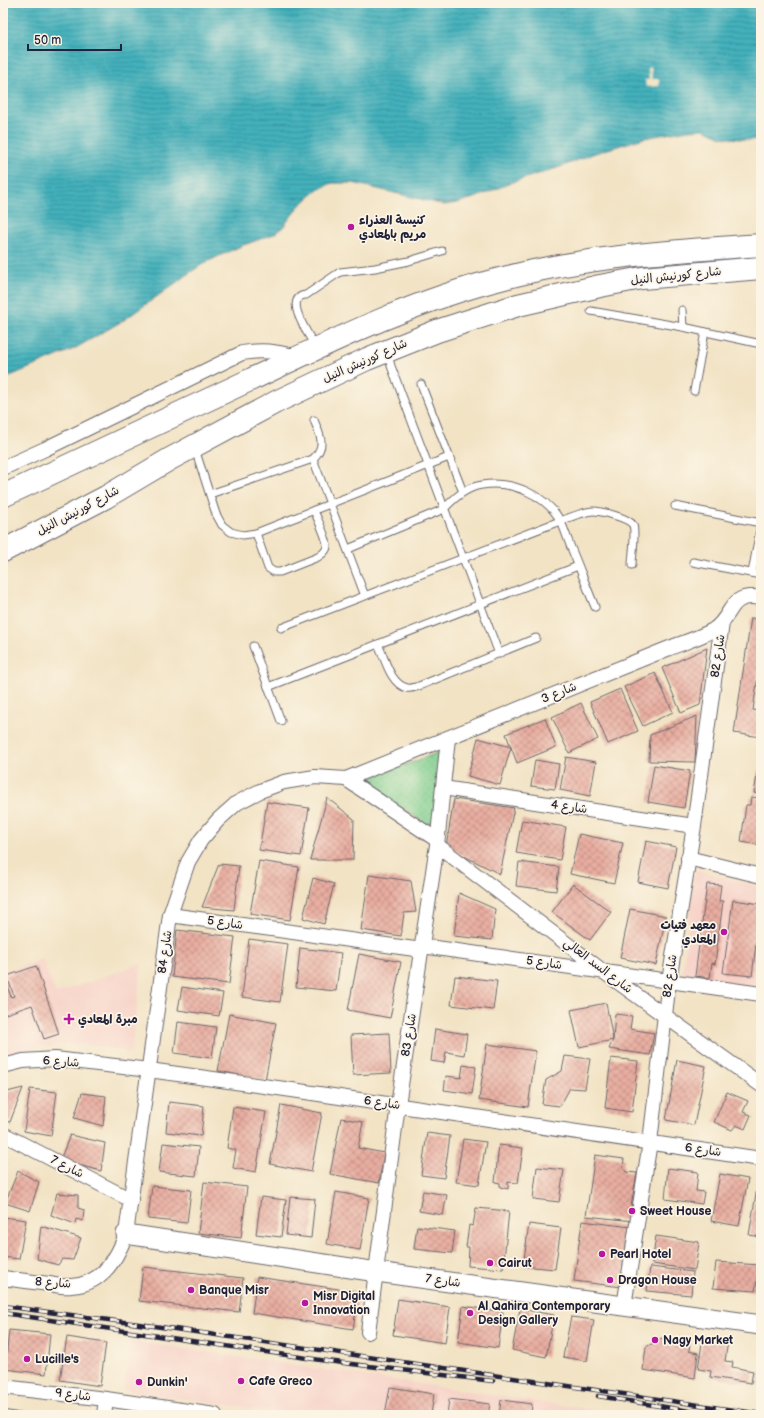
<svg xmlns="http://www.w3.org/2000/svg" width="764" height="1418" viewBox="0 0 764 1418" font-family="'Balsamiq Sans','Playpen Sans Arabic',sans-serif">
<defs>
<pattern id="park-dots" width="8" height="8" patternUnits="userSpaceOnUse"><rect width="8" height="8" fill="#7fce8f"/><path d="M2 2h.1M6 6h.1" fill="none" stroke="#6db17c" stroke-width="1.8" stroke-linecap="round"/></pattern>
<pattern id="water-rules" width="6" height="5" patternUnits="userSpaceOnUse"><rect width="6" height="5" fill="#42b1bc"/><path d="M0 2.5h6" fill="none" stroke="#37909a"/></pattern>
<pattern id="building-cross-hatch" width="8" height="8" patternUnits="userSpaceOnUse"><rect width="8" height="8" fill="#e9ada0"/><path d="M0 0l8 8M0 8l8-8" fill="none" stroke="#bc8c84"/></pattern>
</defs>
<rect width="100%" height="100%" fill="#fcf5e5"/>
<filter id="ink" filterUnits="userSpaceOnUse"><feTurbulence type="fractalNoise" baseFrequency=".025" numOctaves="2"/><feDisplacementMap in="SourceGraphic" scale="8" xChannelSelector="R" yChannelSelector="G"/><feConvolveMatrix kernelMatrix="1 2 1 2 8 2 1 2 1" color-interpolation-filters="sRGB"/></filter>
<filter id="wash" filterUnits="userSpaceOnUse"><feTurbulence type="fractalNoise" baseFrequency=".012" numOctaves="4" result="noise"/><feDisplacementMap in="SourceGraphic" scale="16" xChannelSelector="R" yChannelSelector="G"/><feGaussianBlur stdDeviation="0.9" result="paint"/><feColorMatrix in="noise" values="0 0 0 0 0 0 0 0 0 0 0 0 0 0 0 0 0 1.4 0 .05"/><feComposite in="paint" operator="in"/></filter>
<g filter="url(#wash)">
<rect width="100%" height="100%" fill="#f2e3c5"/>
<g fill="#f7d1c7">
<path d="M695,870L761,887V986L682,977Z"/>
<path d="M42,959L56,994L142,963L131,1052L90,1045L67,1044L37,1048L3,1056V972Z"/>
<path d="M132,1341L627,1415H300L123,1390Z"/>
</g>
<path fill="url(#park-dots)" stroke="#507865" d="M440,752L432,828L361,781Z"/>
<path fill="url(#water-rules)" stroke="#326a7c" d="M3,3H761V139L748,140L722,137L704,129L688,130L644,138L595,153L563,166L510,183L477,197L457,203L445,205L353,183H332L317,190L299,206L283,227L274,234L241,246L219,256L201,265L124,320L74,349L3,379Z"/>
<path fill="#f2e3c5" d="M651,67L652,79H659V86L646,87L645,80H649L648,68Z"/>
<g id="blocks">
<g fill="url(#building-cross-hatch)">
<path d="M751,618L761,619V656L753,710L761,711V737L734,733Z"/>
<path d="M707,648L700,705L681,713L662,668Z"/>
<path d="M655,673L673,712L643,726L624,687Z"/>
<path d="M620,689L638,731L608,744L590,702Z"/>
<path d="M581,703L598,739L569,753L552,717Z"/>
<path d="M697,716L695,762L649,761L650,735Z"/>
<path d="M545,718L556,747L517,763L506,734Z"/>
<path d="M478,738L511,747L500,785L468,776Z"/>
<path d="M566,757L596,762L590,796L560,790Z"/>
<path d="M535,760L559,764L555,789L531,786Z"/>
<path d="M654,765L690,771L684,808L648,802Z"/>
<path d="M758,770H761V794L754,793Z"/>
<path d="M751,797L761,798V845L741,842L746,805H750Z"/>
<path d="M327,798L354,819L353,860H310Z"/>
<path d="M454,799L514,808L500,874L446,847Z"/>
<path d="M267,802L309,808L301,856L259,850Z"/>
<path d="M522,820L566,827L560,860L516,853Z"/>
<path d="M579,834L623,843L614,883L570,874Z"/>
<path d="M646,841L676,847L668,888L638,882Z"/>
<path d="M259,861L299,867L290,920L250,914Z"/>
<path d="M519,862L559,867L556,891L516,886Z"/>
<path d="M219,864L239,866L234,910L202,907Z"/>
<path d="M369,875L411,881L416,912L404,913L401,936L361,930Z"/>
<path d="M313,878L334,884L324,924L303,918Z"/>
<path d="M573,884L611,912L590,940L552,912Z"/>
<path d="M707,884L721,885L719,901H723L715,964L712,963L710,978L695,976Z"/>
<path d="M459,893L495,909L492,940L454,936Z"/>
<path d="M733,900L761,904L752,976L723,973Z"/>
<path d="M630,909L666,916L656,965L620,958Z"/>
<path d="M177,930L235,937L229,984L172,977Z"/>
<path d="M249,939L288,944L280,1002L242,997Z"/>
<path d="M300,948L341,953L336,991L296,987Z"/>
<path d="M359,954L401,962L390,1018L348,1010Z"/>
<path d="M36,966L59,1034L44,1039L32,1005L3,1015V973L11,997L14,996L7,976Z"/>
<path d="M455,976L497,981L493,1010L451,1005Z"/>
<path d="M182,987L223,993L219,1016L178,1010Z"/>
<path d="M606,1003L613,1040L579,1047L571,1010Z"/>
<path d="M229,1014L276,1023L265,1080L218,1071Z"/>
<path d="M615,1014L632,1016L630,1029L654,1033L650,1055L609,1049L613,1040Z"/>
<path d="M178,1022L216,1027L212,1058L174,1053Z"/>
<path d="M435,1029L467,1034L464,1055L446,1052L444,1063L431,1061Z"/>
<path d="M389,1033L391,1073L353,1075L351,1035Z"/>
<path d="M487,1044L536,1051L528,1107L479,1100Z"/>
<path d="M565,1056L590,1059L585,1089L570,1088L560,1106L542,1104L546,1080L562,1071Z"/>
<path d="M611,1058L638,1061L632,1112L605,1108Z"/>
<path d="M677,1060L706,1066L694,1125L666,1120Z"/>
<path d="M463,1065L476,1067L472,1094L444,1090L446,1076L461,1078Z"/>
<path d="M23,1088L10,1122L3,1121V1093Z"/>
<path d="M30,1089L57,1092L51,1136L24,1131Z"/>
<path d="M727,1092L748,1101L743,1112L751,1115L745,1129L736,1125L732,1130L714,1122Z"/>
<path d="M82,1093L106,1096L103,1126L74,1118Z"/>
<path d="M169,1102L204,1106L201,1136L166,1132Z"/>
<path d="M281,1105L322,1113L311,1172L270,1164Z"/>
<path d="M233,1107L266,1112L256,1172L233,1168L236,1150L227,1148Z"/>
<path d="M341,1118L363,1122L358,1148L384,1153L379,1183L330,1174Z"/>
<path d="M427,1133L450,1136L444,1178L421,1175Z"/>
<path d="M70,1135L105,1143L101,1171L60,1160Z"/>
<path d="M463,1139L486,1142L479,1185L456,1182Z"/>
<path d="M163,1143L199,1147L196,1176L159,1172Z"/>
<path d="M499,1145L523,1148L518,1183L508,1182V1189L500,1187V1183L495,1182Z"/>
<path d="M595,1155L624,1159L623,1168L626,1172L637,1173L631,1206H636L634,1221L586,1216Z"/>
<path d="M3,1161L6,1162L3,1172Z"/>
<path d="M537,1167L564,1170L559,1202L533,1199Z"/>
<path d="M668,1168L698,1172L696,1191L704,1192L702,1204L665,1199Z"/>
<path d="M18,1171L39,1182L30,1211L5,1203Z"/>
<path d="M720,1174L748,1179L739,1226L711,1221Z"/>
<path d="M759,1176H761V1237L749,1235Z"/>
<path d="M204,1182L247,1187L241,1238L198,1233Z"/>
<path d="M152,1186L191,1190L187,1223L148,1219Z"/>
<path d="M423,1191L447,1195L443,1215L419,1211Z"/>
<path d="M336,1192L369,1198L360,1250L327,1244Z"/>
<path d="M57,1193L78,1195V1208L84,1210L83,1221L76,1219L75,1224L51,1215Z"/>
<path d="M261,1197L286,1200L281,1237L256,1234Z"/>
<path d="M290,1197L315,1199L311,1238L286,1235Z"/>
<path d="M476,1208L509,1211L503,1269L468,1266L469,1247H466L469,1225L473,1226Z"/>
<path d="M3,1217L26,1220L19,1259L3,1257Z"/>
<path d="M582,1221L631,1227L622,1287L574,1281Z"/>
<path d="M529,1224L561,1228L555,1269L523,1266Z"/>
<path d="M41,1226L81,1238L73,1260L62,1259L58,1265L37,1259Z"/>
<path d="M417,1226L455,1231L452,1253L414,1249Z"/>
<path d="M656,1236L699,1242L695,1270L652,1264Z"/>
<path d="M716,1262L760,1265L755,1291L713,1288Z"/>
<path d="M143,1267L243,1278L239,1312L139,1301Z"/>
<path d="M650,1267L693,1272L691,1295L647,1291Z"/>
<path d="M257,1277L359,1292L353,1329L252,1313Z"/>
<path d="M398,1299L450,1307L445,1343L393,1335Z"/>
<path d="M463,1306L503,1312L498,1348L458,1342Z"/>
<path d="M520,1309L554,1315L546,1357L512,1350Z"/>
<path d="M571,1317L594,1320L587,1361L563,1357Z"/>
<path d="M9,1330L50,1334L46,1374L5,1369Z"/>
<path d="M67,1337L106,1343L100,1386L60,1380Z"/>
<path d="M664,1337L690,1341L689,1351L698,1353L695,1378L643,1370L646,1347Z"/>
<path d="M703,1337L728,1341L725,1361L733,1362L732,1367L753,1371L751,1383L710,1377L711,1371L698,1369Z"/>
<path d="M760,1372H761V1385H759Z"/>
<path d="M390,1387L434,1394L431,1415H385Z"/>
<path d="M449,1399L490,1404L488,1415H447Z"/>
<path d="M501,1400L532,1404L531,1415H499Z"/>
<path d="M3,1410L26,1414V1415H3Z"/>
</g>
</g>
</g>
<g filter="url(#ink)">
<use href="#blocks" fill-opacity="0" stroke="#6b666b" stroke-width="1"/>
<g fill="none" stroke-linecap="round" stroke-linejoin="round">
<defs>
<g id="lane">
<path d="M682,310L683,327"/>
<path d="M591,311L683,327L761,344"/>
<path d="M315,346C309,335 282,297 306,295L340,272L375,268L409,261L442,251"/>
<path d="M388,354L391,366L499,654"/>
<path d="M421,384L463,492"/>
<path d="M694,391L705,332"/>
<path d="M195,449L216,514L222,525L231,532L243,535L256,533L449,457"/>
<path d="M313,459L365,596"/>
<path d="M210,494L313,459C327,445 320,436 314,420"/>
<path d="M675,506L761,523"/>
<path d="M256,533L268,568L274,572H280L318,557C322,554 326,552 327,547C328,539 317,519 314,510"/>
<path d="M348,549L444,509C454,498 466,487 482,485C511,480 547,495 561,522C565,530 568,541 572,550C580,569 587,588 595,607"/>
<path d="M693,562L761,575"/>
<path d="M752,573L761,524"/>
<path d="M281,628L560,521C569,518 585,511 593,511C601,511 629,518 633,525C636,534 632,556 632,565"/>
<path d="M378,644C385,658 390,684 407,688C411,689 415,687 419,686L536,638"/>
<path d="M253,646L281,721"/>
<path d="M268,687L578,566"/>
</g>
<g id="street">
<path d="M3,468L45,449L242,353C264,349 276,352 298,357"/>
<path d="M346,779L437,840"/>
<path d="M443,788L694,826"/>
<path d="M437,845L604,972L761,1085"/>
<path d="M688,858L761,876"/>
<path d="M170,915L422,950"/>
<path d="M422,946L761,994"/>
<path d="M3,1066L23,1061L55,1059L149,1070L292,1090L761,1159"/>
<path d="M3,1134L131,1200"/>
<path d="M3,1278C18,1280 34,1282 49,1284C56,1285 64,1287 71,1286C101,1285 117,1259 126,1234L170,915L188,862L201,840L218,820L237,803L260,791L284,782L315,777L346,779L667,649C682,643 699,638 713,630C734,617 727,592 761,598"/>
<path d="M624,1306L650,1142L669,981L694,826L722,623"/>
<path d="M368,1332L398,1105L437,845L448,738"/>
<path d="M3,1387L106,1399L215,1415"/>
<path d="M104,1415L106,1399"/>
</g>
<path id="secondary" d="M126,1234L377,1272L761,1325"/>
<g id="highway">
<path d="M3,496C86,457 169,418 252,379C334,340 416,300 504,278C588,256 675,251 761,245"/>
<path d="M3,551L106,497L170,459L278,401L367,359L437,331L518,305L600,286L642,278L761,268"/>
</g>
</defs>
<use href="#lane" stroke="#6b666b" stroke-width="9"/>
<use href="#street" stroke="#6b666b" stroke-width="16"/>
<use href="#secondary" stroke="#6b666b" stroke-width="21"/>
<use href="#highway" stroke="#6b666b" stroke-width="24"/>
<use href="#lane" stroke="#fff" stroke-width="7"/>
<use href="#street" stroke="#fff" stroke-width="14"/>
<use href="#secondary" stroke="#fff" stroke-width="19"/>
<use href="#highway" stroke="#fff" stroke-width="22"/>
<defs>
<g id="rail">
<path d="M3,1306L154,1326L761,1414"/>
<path d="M3,1313L327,1361L493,1381"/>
<path d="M598,1396L714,1415"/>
</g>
</defs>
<use href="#rail" stroke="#22223b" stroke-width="4.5"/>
<use href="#rail" stroke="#fcf5e5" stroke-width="3" stroke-dasharray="9" stroke-linecap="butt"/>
</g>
</g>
<g fill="#b5179e" stroke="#fcf5e5" stroke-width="1.5">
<circle cx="351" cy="227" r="4"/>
<circle cx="724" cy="932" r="4"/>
<path d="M67 1013h4v4h4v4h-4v4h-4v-4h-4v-4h4z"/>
<circle cx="632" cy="1211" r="4"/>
<circle cx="602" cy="1254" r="4"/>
<circle cx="490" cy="1263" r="4"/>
<circle cx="610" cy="1280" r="4"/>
<circle cx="191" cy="1290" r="4"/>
<circle cx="305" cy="1303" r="4"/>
<circle cx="470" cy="1313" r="4"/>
<circle cx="655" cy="1340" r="4"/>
<circle cx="27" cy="1359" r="4"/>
<circle cx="241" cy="1381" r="4"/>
<circle cx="139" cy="1382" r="4"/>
</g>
<g text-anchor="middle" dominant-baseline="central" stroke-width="3.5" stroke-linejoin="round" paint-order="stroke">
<g font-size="12" font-weight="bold" fill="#22223b" stroke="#fcf5e5" text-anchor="start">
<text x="359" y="220">كنيسة العذراء<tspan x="359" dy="14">مريم بالمعادي</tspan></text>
<text x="716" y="925" text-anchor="end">معهد فتيات<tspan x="716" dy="14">المعادي</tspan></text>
<text x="78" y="1019">مبرة المعادي</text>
<text x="640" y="1211">Sweet House</text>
<text x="610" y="1254">Pearl Hotel</text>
<text x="498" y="1263">Cairut</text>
<text x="618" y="1280">Dragon House</text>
<text x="199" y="1290">Banque Misr</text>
<text x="313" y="1296">Misr Digital<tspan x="313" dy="14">Innovation</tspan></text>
<text x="478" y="1306">Al Qahira Contemporary<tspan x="478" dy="14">Design Gallery</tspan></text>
<text x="663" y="1340">Nagy Market</text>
<text x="35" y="1359">Lucille's</text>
<text x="249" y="1381">Cafe Greco</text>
<text x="147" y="1382">Dunkin'</text>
</g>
<g font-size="12" fill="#22223b" stroke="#fcf5e5">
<text transform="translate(676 276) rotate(-6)">شارع كورنيش النيل</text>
<text transform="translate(365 361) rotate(-24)">شارع كورنيش النيل</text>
<text transform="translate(78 511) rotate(-28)">شارع كورنيش النيل</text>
<text transform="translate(718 656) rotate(-82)">شارع 82</text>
<text transform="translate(559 693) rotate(-22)">شارع 3</text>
<text transform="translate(569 807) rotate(8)">شارع 4</text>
<text transform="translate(225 923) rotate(8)">شارع 5</text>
<text transform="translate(165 952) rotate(-82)">شارع 84</text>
<text transform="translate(544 963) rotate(8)">شارع 5</text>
<text transform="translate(598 966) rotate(37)">شارع السد العالي</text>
<text transform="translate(670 976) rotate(-82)">شارع 82</text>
<text transform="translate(409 1035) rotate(-81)">شارع 83</text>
<text transform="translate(61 1062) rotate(4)">شارع 6</text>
<text transform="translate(382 1103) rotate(8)">شارع 6</text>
<text transform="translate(703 1150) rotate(8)">شارع 6</text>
<text transform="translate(67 1167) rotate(27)">شارع 7</text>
<text transform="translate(443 1281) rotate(8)">شارع 7</text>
<text transform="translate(53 1283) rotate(4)">شارع 8</text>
<text transform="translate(73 1395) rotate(7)">شارع 9</text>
</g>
</g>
<rect width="764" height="1418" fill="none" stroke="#fcf5e5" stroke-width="16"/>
<path d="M28 44v6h93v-6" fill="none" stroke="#22223b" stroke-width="2"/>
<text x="34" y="44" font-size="12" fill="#22223b" stroke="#fcf5e5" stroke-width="3" paint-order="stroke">50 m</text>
</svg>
